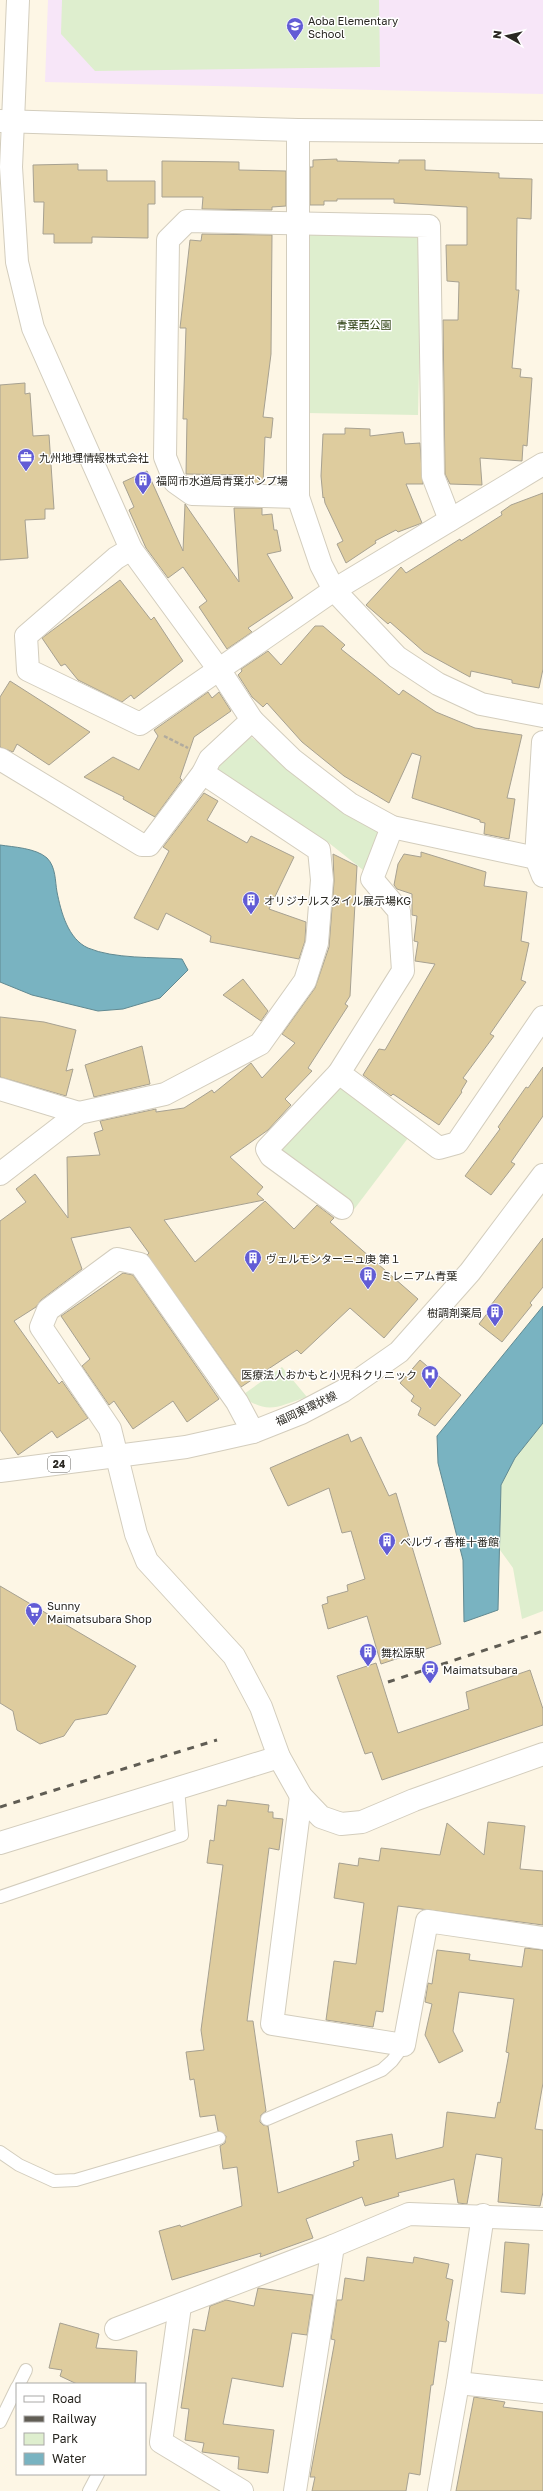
<svg xmlns="http://www.w3.org/2000/svg" width="543" height="2491" viewBox="0 0 543 2491" font-family="'Golos Text','Noto Sans JP',sans-serif">
<rect width="100%" height="100%" fill="#fdf6e5"/>
<path fill="#f7e6f8" d="M48,0H543V94L45,82Z"/>
<g fill="#deeece">
<path d="M62,0H379L380,67L95,71L61,34Z"/>
<path d="M309,234L422,235L418,415L306,413Z"/>
<path d="M251,737L383,833L368,874L329,843L218,778L217,764Z"/>
<path d="M338,1086L408,1138L352,1212L274,1150Z"/>
<path d="M282,1367L307,1397C276,1407 269,1415 241,1396Z"/>
<path d="M543,1423V1611L522,1619L513,1568L500,1550L501,1485L515,1458Z"/>
</g>
<g fill="#79b3c1" stroke="#618991">
<path d="M0,845C13,847 36,848 47,858C56,867 55,881 57,892C61,912 68,939 88,948C114,959 154,957 182,959L188,970L160,998L123,1009L98,1011L32,995L0,982Z"/>
<path d="M543,1306V1423L515,1458L501,1485L498,1610L464,1622L463,1560L438,1463L437,1436Z"/>
</g>
<g fill="#decc9e" stroke="#a7a191">
<path d="M337,159V161L399,163V160H425V170L499,173V178L532,179L531,219L517,218L516,290H519L512,368L521,369L520,377L532,378L527,446L523,445L522,461L480,458L482,485L450,484L445,474L443,320H458L459,282L447,281L446,245H467V207L394,203V199H337V201H324V205H310V167H313V160Z"/>
<path d="M162,161L239,162V170L286,171V206L272,207V210L202,209L203,197H162Z"/>
<path d="M78,164V170H107V181H155V204H148V238L92,237V243H54V234H43L44,202H34L33,165Z"/>
<path d="M202,234L272,235L271,354L263,417L273,418L271,438L265,437L263,484L233,483L241,475L186,474L187,419H183L186,328H180L190,240L201,241Z"/>
<path d="M25,383V394L30,393L33,436L49,435L54,509H45V519L25,520L28,558L0,560V385Z"/>
<path d="M345,428L370,429V436L403,432L405,444L420,443L423,484H406L422,523L398,532L396,530L375,541L376,543L346,563L337,544L343,541L325,503L324,497L323,498L321,476L323,434H345Z"/>
<path d="M147,471L183,551L185,504L239,582L234,508H262V515L272,514L274,530H277L281,551L267,554L293,598L248,628L252,632L227,649L199,607L207,601L183,567L168,578L146,548L129,510L134,507L123,482Z"/>
<path d="M543,493V669L539,688L512,683V680L471,671L470,677L424,652L390,622L388,624L366,605L401,567L406,573L460,539L461,541L502,515L501,512L511,505Z"/>
<path d="M120,580L151,620L154,617L183,661L134,699L131,695L122,702L78,680L65,664L61,666L42,638Z"/>
<path d="M315,626H323L345,645L341,649L399,695L403,690L436,712L475,728L522,735L507,798L515,799L509,839L484,834L485,823L480,822V820L412,798L421,756L412,753L389,803L344,776L302,742L267,703L263,707L252,697L238,675L242,671L241,669L268,651L281,665Z"/>
<path d="M10,681L90,732L49,765L17,744L13,752L0,747V697Z"/>
<path d="M208,692L212,698L219,692L231,711L194,737L180,778L182,780L155,817L123,799L124,797L84,777L113,757L139,770L158,736L154,730Z"/>
<path d="M204,793L218,801L207,820L247,843L251,836L294,857L269,909L306,922L305,941L299,959L210,942L211,936L166,913L158,930L134,918L169,851L163,847Z"/>
<path d="M421,852L486,872L484,886L527,892L521,941L529,943L521,980L526,982L490,1034L494,1036L463,1078L467,1081L461,1091L462,1092L439,1125L393,1094L391,1096L363,1075L379,1049L385,1050L435,964L415,961L418,942L414,941L417,916L412,915V894L397,889L394,885L398,864L404,854L421,857Z"/>
<path d="M333,854L357,866L350,996L345,1004L348,1006L308,1068L312,1071L285,1099L291,1105L268,1130L230,1157L263,1187L257,1194L264,1200L164,1220L195,1262L265,1201L294,1229L317,1205L334,1218L330,1222L418,1299L384,1338L350,1308L301,1354L297,1350L241,1387L147,1255L149,1253L130,1227L71,1238L82,1269L41,1300L36,1307L14,1321L59,1384L62,1381L88,1418L57,1438L52,1431L18,1455L0,1430V1221L26,1202L16,1189L35,1174L68,1218L67,1157L100,1155L94,1133L103,1130L100,1121L156,1109V1112L184,1108L212,1090L214,1093L251,1063L262,1078L295,1043L282,1034L315,988L329,947L334,881Z"/>
<path d="M243,979L268,1011L261,1021L223,995Z"/>
<path d="M0,1017L44,1022L76,1030L66,1071L73,1069L66,1096L0,1077Z"/>
<path d="M142,1046L150,1084L94,1097L85,1065Z"/>
<path d="M543,1067V1116L511,1162L515,1164L491,1195L465,1176L500,1129L498,1127L526,1087L528,1088Z"/>
<path d="M543,1238V1287L530,1303L532,1305L502,1342L479,1324L493,1306L491,1305Z"/>
<path d="M123,1273L133,1275L219,1399L187,1422L173,1401L133,1429L114,1401L109,1405L82,1366L90,1359L61,1316Z"/>
<path d="M420,1360L461,1395L435,1426L418,1415L421,1408L411,1401L414,1396L400,1383Z"/>
<path d="M348,1434L351,1442L361,1437L389,1496L396,1493L441,1644L381,1664L367,1616L328,1629L322,1605L328,1603L327,1597L348,1591L347,1585L365,1579L351,1531L342,1533L329,1488L288,1506L270,1468Z"/>
<path d="M0,1586L136,1666L107,1714L75,1720L64,1736L40,1744L17,1730L13,1711L0,1703Z"/>
<path d="M376,1663L398,1733L469,1709L466,1692L530,1670L543,1709V1725L382,1780L372,1752L365,1754L337,1676Z"/>
<path d="M227,1800L269,1805L268,1812H273V1818L283,1819L279,1850L269,1848L247,2021H253L266,2111L261,2115L260,2122L263,2125L268,2126L278,2193L354,2166L353,2162L359,2160L356,2141L392,2134L396,2159L443,2147L447,2112L495,2118L498,2102L500,2103L509,2053L506,2052L514,1999L459,1992L453,2031L463,2051L439,2063L425,2035L432,2004L425,2002L428,1983L432,1984L437,1950L470,1954L469,1960L522,1967L525,1948L543,1950V2083L535,2129L543,2130V2192L540,2206L498,2202L502,2158L476,2154L467,2204L458,2203L454,2179L398,2193L399,2196L365,2206L362,2197L306,2219L313,2238L260,2257L261,2253L172,2280L159,2231L180,2225L181,2227L242,2206L237,2167L223,2169L220,2146L225,2143L226,2136L218,2131L215,2115L200,2117L194,2079L190,2080L186,2052L204,2050L201,2030L223,1865L207,1863L210,1840L214,1841L218,1805L226,1806Z"/>
<path d="M488,1822L525,1826L520,1869L543,1871V1925L398,1906L383,2012L376,2011L373,2027L326,2020L334,1961L356,1964L364,1903L334,1898L339,1863L358,1866L359,1858L379,1861L381,1848L440,1855L447,1823L484,1855Z"/>
<path d="M505,2242L529,2244L525,2294L501,2292Z"/>
<path d="M367,2257L413,2263L414,2257L449,2264L446,2278L453,2280L446,2320L449,2322L446,2342L439,2341L433,2385H431L420,2475L409,2473L406,2491H312L315,2477H310L335,2340L331,2339L337,2300H342L345,2278L364,2281Z"/>
<path d="M258,2288L313,2295L307,2335L292,2333L283,2387L232,2378L223,2424L274,2430L268,2473L238,2469L239,2457L202,2452L204,2443L185,2440L189,2409L181,2408L193,2329L205,2331L210,2306L226,2300L254,2306Z"/>
<path d="M60,2323L99,2334L96,2348L137,2351L135,2384H77L60,2376L62,2370L49,2368Z"/>
<path d="M474,2397L505,2402L503,2407L543,2412V2491H456Z"/>
</g>
<g fill="none" stroke-linecap="round" stroke-linejoin="round">
<defs>
<g id="service">
<path d="M0,1897L182,1835L178,1788"/>
<path d="M267,2119L382,2070L392,2061L404,2045"/>
<path d="M0,2152L19,2165L54,2181L76,2180L219,2138"/>
<path d="M19,2384L26,2370"/>
<path d="M0,2422L17,2387"/>
<path d="M89,2491L98,2474"/>
</g>
<g id="minor">
<path d="M13,121L11,167L17,262L33,328L131,549L220,671L252,720L293,760L350,804L392,827L536,858"/>
<path d="M298,130V497L321,565L334,590L397,657L438,684L481,704L543,716"/>
<path d="M298,497L192,494L175,482L165,457L168,240L187,221L429,226L433,476L450,520"/>
<path d="M131,549L116,558L26,636L28,670L140,724L334,590L543,464"/>
<path d="M543,742L536,858L543,876"/>
<path d="M0,759L142,845H149L203,773L210,759L252,720"/>
<path d="M392,827L372,879L399,911L403,971L339,1073L439,1148L457,1143L543,1017"/>
<path d="M339,1073L267,1149L271,1156L342,1208"/>
<path d="M0,1089L79,1113"/>
<path d="M0,1174L79,1113L165,1094L260,1044L305,981L317,943L322,880L319,850L203,773"/>
<path d="M117,1457L110,1429L41,1327L48,1310L117,1259L140,1264L237,1402L253,1432"/>
<path d="M301,1796L272,2024L404,2045L427,1921L543,1938"/>
<path d="M0,1843L279,1757"/>
<path d="M180,2306L161,2442L242,2491"/>
<path d="M116,2329L333,2246"/>
<path d="M458,2383L543,2392"/>
<path d="M295,2491L333,2246L409,2214L543,2219"/>
<path d="M439,2491L458,2383L483,2215"/>
</g>
<g id="tertiary">
<path d="M0,121L298,130L543,132"/>
<path d="M13,121L18,0"/>
<path d="M117,1457L136,1534L147,1561L234,1656L261,1707L279,1757L301,1796L321,1817L341,1824L362,1822L414,1800L543,1754"/>
</g>
<path id="primary" d="M0,1471L186,1447L253,1432L301,1413L343,1391L399,1352L470,1272L543,1175"/>
</defs>
<use href="#service" stroke="#d3cdbd" stroke-width="14"/>
<use href="#minor" stroke="#d3cdbd" stroke-width="24"/>
<use href="#tertiary" stroke="#d3cdbd" stroke-width="24"/>
<use href="#primary" stroke="#d3cdbd" stroke-width="24"/>
<path stroke="#b1ab9e" stroke-width="2.5" stroke-dasharray="4 2" stroke-linecap="butt" d="M164,736L188,748"/>
<use href="#service" stroke="#fff" stroke-width="12"/>
<use href="#minor" stroke="#fff" stroke-width="22"/>
<use href="#tertiary" stroke="#fff" stroke-width="22"/>
<use href="#primary" stroke="#fff" stroke-width="22"/>
<g stroke="#605d54" stroke-width="3" stroke-dasharray="7 7" stroke-linecap="butt">
<path d="M388,1682L543,1631"/>
<path d="M0,1807L217,1740"/>
</g>
</g>
<defs>
<symbol id="school-pin" viewBox="-11 -11 22 30"><path d="M0 17L-7.5 6A9.5 9.5 0 1 1 7.5 6Z" fill="#625cd5" stroke="#fff"/><path d="M0-5L7-2L0 1L-7-2ZM-4 1L0 2.5L4 1V4Q0 6-4 4Z" fill="#fff"/></symbol>
<symbol id="office-pin" viewBox="-11 -11 22 30"><path d="M0 17L-7.5 6A9.5 9.5 0 1 1 7.5 6Z" fill="#625cd5" stroke="#fff"/><path d="M-6-3h4V-5.5h4V-3h4V5H-6ZM-1-4.5V-3h2v-1.5ZM-6 0V1H6V0Z" fill="#fff"/></symbol>
<symbol id="building-pin" viewBox="-11 -11 22 30"><path d="M0 17L-7.5 6A9.5 9.5 0 1 1 7.5 6Z" fill="#625cd5" stroke="#fff"/><path d="M-4-6H4V6H1V3H-1V6H-4ZM-2.5-4.3h1.7v1.8h-1.7ZM.8-4.3h1.7v1.8H.8ZM-2.5-1h1.7V.8h-1.7ZM.8-1h1.7V.8H.8Z" fill="#fff"/></symbol>
<symbol id="hospital-pin" viewBox="-11 -11 22 30"><path d="M0 17L-7.5 6A9.5 9.5 0 1 1 7.5 6Z" fill="#625cd5" stroke="#fff"/><path d="M-5-5h3v3.5h4V-5h3V5h-3V1.5h-4V5h-3Z" fill="#fff"/></symbol>
<symbol id="supermarket-pin" viewBox="-11 -11 22 30"><path d="M0 17L-7.5 6A9.5 9.5 0 1 1 7.5 6Z" fill="#625cd5" stroke="#fff"/><path d="M-6-5.5h2.5l.6 2H6L4.5 2H-2.5L-4.4-4H-6ZM-1.5 3.2a1.3 1.3 0 1 0 .1 0ZM3 3.2a1.3 1.3 0 1 0 .1 0Z" fill="#fff"/></symbol>
<symbol id="station-pin" viewBox="-11 -11 22 30"><path d="M0 17L-7.5 6A9.5 9.5 0 1 1 7.5 6Z" fill="#625cd5" stroke="#fff"/><path d="M-3-6H3Q5-6 5-4V2Q5 4 3 4L4.5 6H3L1.5 4h-3L-3 6H-4.5L-3 4Q-5 4-5 2V-4Q-5-6-3-6ZM-3.5-4v3h7v-3ZM-3.5 1v1.5H-2V1ZM2 1v1.5H3.5V1Z" fill="#fff"/></symbol>
</defs>
<g fill-rule="evenodd">
<use href="#school-pin" x="285" y="16" width="20" height="27"/>
<use href="#office-pin" x="16" y="447" width="20" height="27"/>
<use href="#building-pin" x="133" y="470" width="20" height="27"/>
<use href="#building-pin" x="241" y="890" width="20" height="27"/>
<use href="#building-pin" x="243" y="1248" width="20" height="27"/>
<use href="#building-pin" x="358" y="1265" width="20" height="27"/>
<use href="#building-pin" x="485" y="1302" width="20" height="27"/>
<use href="#hospital-pin" x="420" y="1364" width="20" height="27"/>
<use href="#building-pin" x="377" y="1531" width="20" height="27"/>
<use href="#supermarket-pin" x="24" y="1601" width="20" height="27"/>
<use href="#building-pin" x="358" y="1642" width="20" height="27"/>
<use href="#station-pin" x="420" y="1659" width="20" height="27"/>
</g>
<g text-anchor="middle" dominant-baseline="central" stroke-width="3" stroke-linejoin="round" paint-order="stroke">
<rect fill="#fff" stroke="#6a6864" stroke-width="1" x="48" y="1456" width="22" height="16" rx="3"/>
<g font-size="10" font-weight="bold" fill="#2a2822">
<text x="59" y="1464">24</text>
</g>
<g font-size="11" fill="#2a2822" stroke="#fff" text-anchor="start">
<text x="308" y="20">Aoba Elementary<tspan x="308" dy="13">School</tspan></text>
<text x="39" y="457">九州地理情報株式会社</text>
<text x="156" y="480">福岡市水道局青葉ポンプ場</text>
<text x="264" y="900">オリジナルスタイル展示場KG</text>
<text x="266" y="1258">ヴェルモンターニュ庚 第１</text>
<text x="381" y="1275">ミレニアム青葉</text>
<text x="482" y="1312" text-anchor="end">樹調剤薬局</text>
<text x="417" y="1374" text-anchor="end">医療法人おかもと小児科クリニック</text>
<text x="400" y="1541">ベルヴィ香椎十番館</text>
<text x="47" y="1605">Sunny<tspan x="47" dy="13">Maimatsubara Shop</tspan></text>
<text x="381" y="1652">舞松原駅</text>
<text x="443" y="1669">Maimatsubara</text>
</g>
<g font-size="11" fill="#293c0d" stroke="#fff">
<text x="364" y="324">青葉西公園</text>
</g>
<g font-size="11" fill="#2a2822" stroke="#fff">
<text transform="translate(306 1408) rotate(-25)">福岡東環状線</text>
</g>
</g>
<rect x="16" y="2383" width="130" height="92" fill="#ffffff" stroke="#aaa9a7"/>
<rect x="24" y="2396" width="20" height="6" fill="#ffffff" stroke="#aaa9a7"/>
<text x="52" y="2403" font-size="12" fill="#2a2822">Road</text>
<rect x="24" y="2416" width="20" height="6" fill="#605d54" stroke="#aaa9a7"/>
<text x="52" y="2423" font-size="12" fill="#2a2822">Railway</text>
<rect x="24" y="2433" width="20" height="12" fill="#deeece" stroke="#aaa9a7"/>
<text x="52" y="2443" font-size="12" fill="#2a2822">Park</text>
<rect x="24" y="2453" width="20" height="12" fill="#79b3c1" stroke="#aaa9a7"/>
<text x="52" y="2463" font-size="12" fill="#2a2822">Water</text>
<g transform="translate(507 36) rotate(278)" stroke="#ffffff" stroke-width="3" paint-order="stroke">
<path d="M0-3L7 15L0 10L-7 15Z" fill="#2a2822"/>
<text y="-6" font-size="11" font-weight="bold" text-anchor="middle" fill="#2a2822">N</text>
</g>
</svg>
